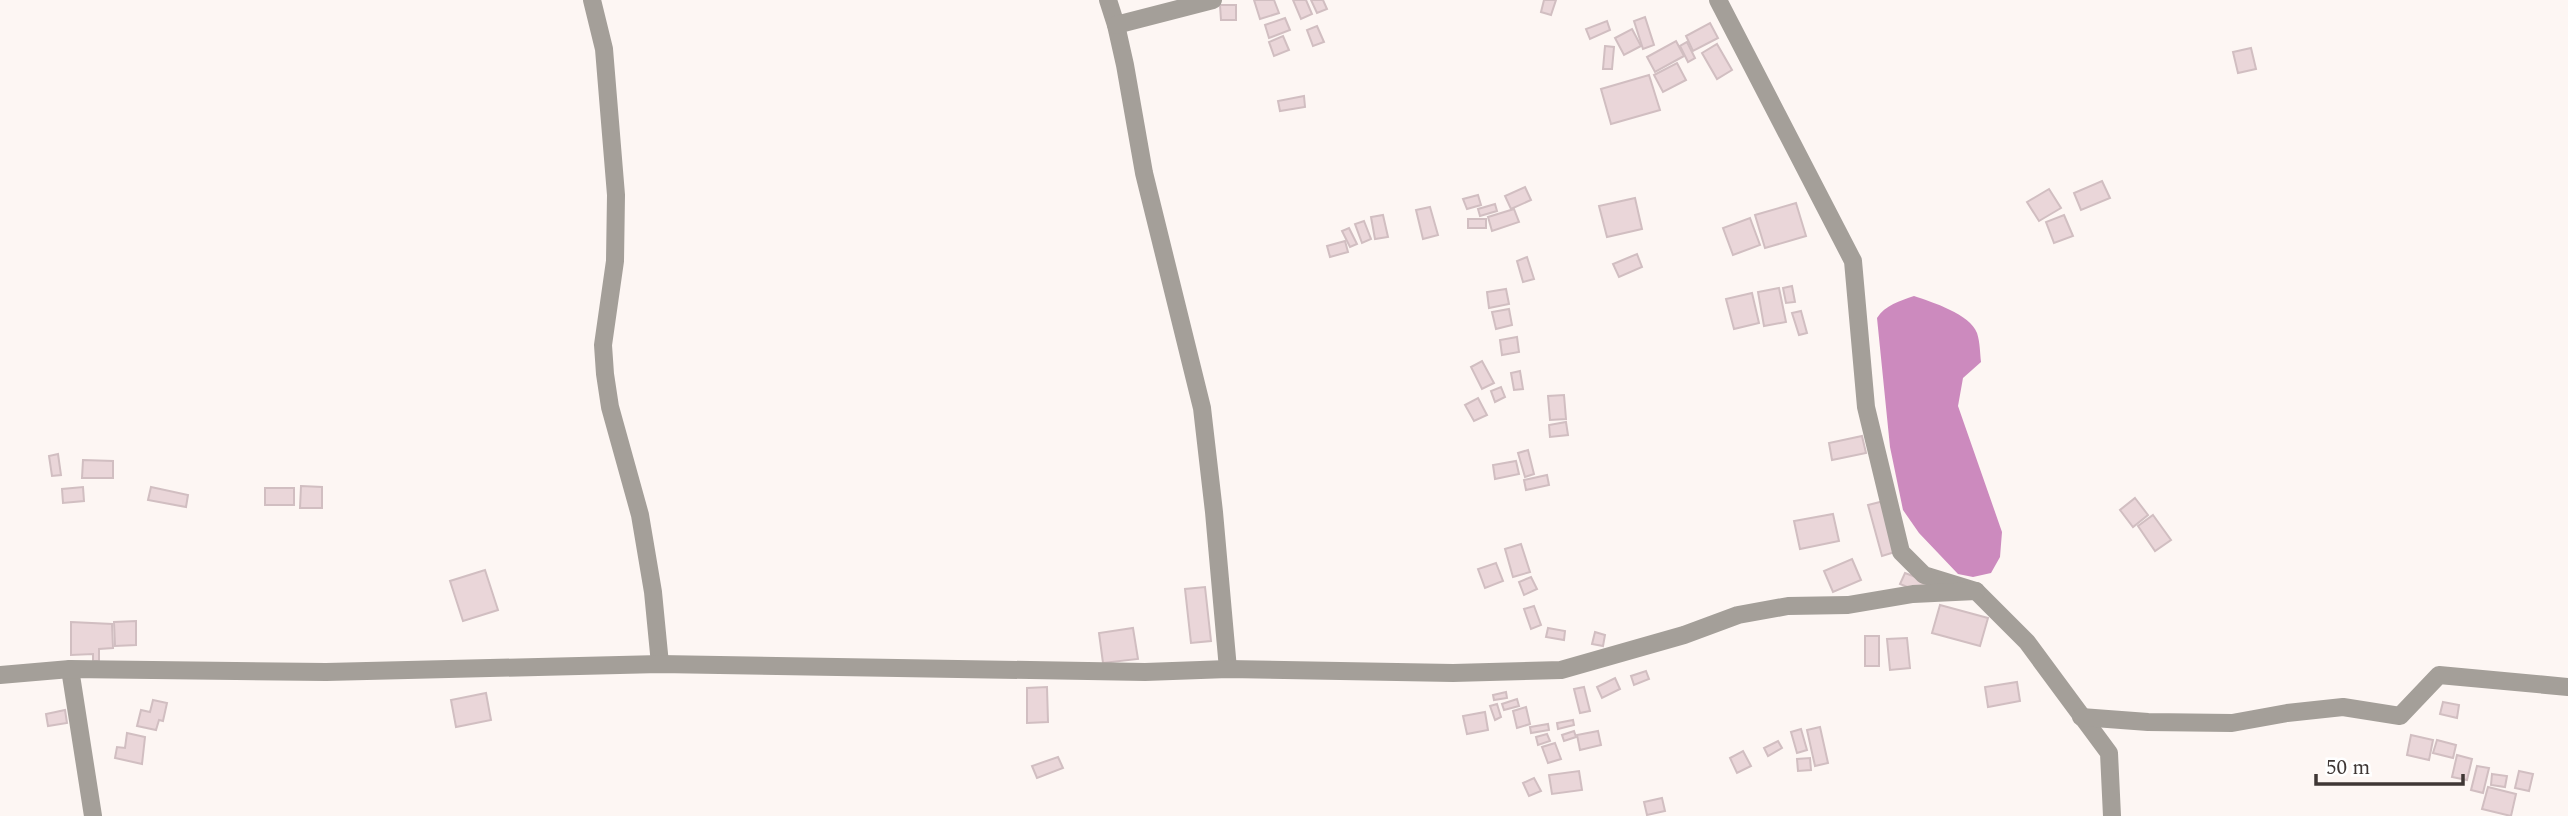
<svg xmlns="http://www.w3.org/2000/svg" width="2568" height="816" viewBox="0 0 2568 816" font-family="Spectral,serif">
<rect width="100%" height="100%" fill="#fdf6f3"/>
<path fill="#cc8abe" d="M1914,296C1932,302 1970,314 1977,333C1980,342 1980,353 1981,362L1963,378L1958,406L2002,532L2000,557L1991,573L1973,577L1958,574L1919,533L1903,510L1890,447L1877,318C1885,305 1900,301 1914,296Z"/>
<g fill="#ead6d9" stroke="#d1bec1" stroke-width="2">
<path d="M1254,0H1274L1279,13L1260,19Z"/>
<path d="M1293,0H1306L1312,14L1301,19Z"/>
<path d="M1311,0H1323L1327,9L1317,13Z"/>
<path d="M1544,0H1556L1551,15L1541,12Z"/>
<path d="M1220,5H1236V20H1221Z"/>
<path d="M1645,17L1654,45L1643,49L1634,21Z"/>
<path d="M1285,18L1290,30L1269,38L1265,25Z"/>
<path d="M1607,21L1610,30L1590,39L1586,29Z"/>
<path d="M1710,23L1718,38L1693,51L1686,36Z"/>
<path d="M1317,26L1324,42L1313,46L1307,30Z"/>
<path d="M1632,29L1641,46L1624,55L1615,38Z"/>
<path d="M1283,36L1289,50L1274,56L1269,42Z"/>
<path d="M1676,41L1684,56L1655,72L1647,57Z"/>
<path d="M1687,42L1695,58L1688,62L1680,46Z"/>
<path d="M1717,44L1732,70L1717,79L1702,53Z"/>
<path d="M1605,46L1614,47L1612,69H1603Z"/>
<path d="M2251,48L2256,69L2238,73L2233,52Z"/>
<path d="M1677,63L1686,80L1663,92L1654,75Z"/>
<path d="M1649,75L1660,110L1611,124L1601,89Z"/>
<path d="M1304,96L1305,107L1280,111L1278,101Z"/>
<path d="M2102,181L2110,198L2081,210L2074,193Z"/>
<path d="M1525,187L1531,200L1511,209L1505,196Z"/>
<path d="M2049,189L2061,208L2039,221L2027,202Z"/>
<path d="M1478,195L1481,205L1467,209L1463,199Z"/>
<path d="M1635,198L1642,229L1607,237L1599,206Z"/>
<path d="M1796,203L1806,236L1765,248L1755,215Z"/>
<path d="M1495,204L1497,211L1480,216L1478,209Z"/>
<path d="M1430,207L1438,235L1423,239L1416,210Z"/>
<path d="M1514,209L1519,222L1492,231L1488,217Z"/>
<path d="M1383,215L1388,237L1375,239L1371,217Z"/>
<path d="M2064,215L2073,236L2054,243L2046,222Z"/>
<path d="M1750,218L1760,245L1733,255L1723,228Z"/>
<rect x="1468" y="219" width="18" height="9"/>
<path d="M1364,221L1371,239L1362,243L1355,224Z"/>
<path d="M1349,228L1357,244L1350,247L1342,231Z"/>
<path d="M1345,241L1348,252L1330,257L1327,246Z"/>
<path d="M1637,254L1642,267L1619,277L1613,264Z"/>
<path d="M1527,257L1534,279L1523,282L1517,261Z"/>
<path d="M1792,286L1795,302L1786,303L1783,288Z"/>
<path d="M1779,288L1786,322L1764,326L1758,292Z"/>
<path d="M1506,289L1509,304L1489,308L1487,292Z"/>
<path d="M1752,293L1759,323L1734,329L1726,299Z"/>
<path d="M1509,309L1512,325L1496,329L1492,312Z"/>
<path d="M1801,311L1807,333L1799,335L1792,313Z"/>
<path d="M1517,337L1519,352L1502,355L1500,340Z"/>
<path d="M1482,361L1494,383L1482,389L1471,367Z"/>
<path d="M1520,371L1523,389L1514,390L1511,373Z"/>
<path d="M1501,387L1505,397L1495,402L1491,391Z"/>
<path d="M1564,395L1566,419L1550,420L1548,396Z"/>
<path d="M1478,398L1487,415L1474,421L1465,405Z"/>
<path d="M1566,422L1568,435L1550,437L1549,425Z"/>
<path d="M1862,436L1866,453L1832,460L1829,443Z"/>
<path d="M1528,450L1534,474L1525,477L1518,453Z"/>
<path d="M58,454L61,475L52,476L49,456Z"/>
<path d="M83,460L113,461V478H82Z"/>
<path d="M1516,461L1519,474L1495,479L1493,465Z"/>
<path d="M1547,475L1549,485L1526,490L1524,480Z"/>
<path d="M301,486L322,487V508H300Z"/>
<path d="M83,487L84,501L63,503L62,489Z"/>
<path d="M151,487L188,495L186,507L148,500Z"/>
<rect x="265" y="488" width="29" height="17"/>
<path d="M2135,498L2148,515L2133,527L2120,510Z"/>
<path d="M1884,501L1898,551L1882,556L1868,505Z"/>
<path d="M1833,514L1839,541L1800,549L1794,521Z"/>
<path d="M2153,515L2171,540L2155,551L2138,526Z"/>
<path d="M1521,544L1530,572L1513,577L1505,549Z"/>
<path d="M1852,559L1861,580L1833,592L1824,571Z"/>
<path d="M1496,563L1503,581L1485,588L1478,569Z"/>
<path d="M485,570L498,610L463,621L450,581Z"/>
<path d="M1905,573L1929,582L1924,594L1900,584Z"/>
<path d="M1531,577L1537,589L1524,595L1519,582Z"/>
<path d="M1205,587L1211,641L1191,643L1185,589Z"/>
<path d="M1940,605L1988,618L1980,646L1932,633Z"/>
<path d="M1534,606L1541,625L1531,629L1524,609Z"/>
<path d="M136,621V645L115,646L114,622Z"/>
<path d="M71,622L112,624L113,648L99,649V661H93V654L71,655Z"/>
<path d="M1133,628L1138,659L1103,663L1099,633Z"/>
<path d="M1548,628L1565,631L1564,640L1546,637Z"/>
<path d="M1595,632L1605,635L1603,646L1592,644Z"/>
<rect x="1865" y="636" width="14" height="30"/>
<path d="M1907,638L1910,668L1890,670L1887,639Z"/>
<path d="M1646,671L1649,679L1634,685L1631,676Z"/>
<path d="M1615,678L1620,689L1602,698L1597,687Z"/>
<path d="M2017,682L2020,701L1988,707L1985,687Z"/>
<path d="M1047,687L1048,722L1027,723V688Z"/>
<path d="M1584,687L1590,711L1580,713L1574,689Z"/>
<path d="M1506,692L1507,698L1494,700L1493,695Z"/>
<path d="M486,693L491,720L456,727L451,700Z"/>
<path d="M1517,699L1519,706L1504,710L1502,704Z"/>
<path d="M153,700L167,703L163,721L159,720L156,730L137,726L141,710L150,712Z"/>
<path d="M2443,702L2459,705L2457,718L2440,714Z"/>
<path d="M1497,704L1501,717L1495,720L1490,706Z"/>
<path d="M1526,707L1530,724L1517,728L1513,711Z"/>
<path d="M65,710L67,723L48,726L46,714Z"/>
<path d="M1485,712L1488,730L1467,734L1463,716Z"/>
<path d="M1573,720L1574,725L1558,729L1557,723Z"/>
<path d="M1548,724L1549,730L1531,733L1530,727Z"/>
<path d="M1820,727L1828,763L1815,766L1807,730Z"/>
<path d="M1801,729L1807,750L1797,753L1791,732Z"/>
<path d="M1574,731L1576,737L1564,741L1562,735Z"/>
<path d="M1598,731L1601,745L1580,750L1577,735Z"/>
<path d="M127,733L145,737L142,764L115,758L117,747L125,748Z"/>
<path d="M1547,734L1550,741L1538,745L1536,737Z"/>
<path d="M2411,735L2433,740L2429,760L2407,755Z"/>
<path d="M2437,740L2456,745L2453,758L2433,753Z"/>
<path d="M1778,741L1782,748L1768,756L1764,748Z"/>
<path d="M1555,743L1561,759L1548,763L1542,747Z"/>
<path d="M1743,751L1751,766L1737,773L1730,758Z"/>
<path d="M2457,755L2472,759L2467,780L2452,777Z"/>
<path d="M1058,757L1063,768L1037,778L1032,766Z"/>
<path d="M1810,758L1811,770L1798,771L1797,759Z"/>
<path d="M2477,766L2489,768L2483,793L2471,790Z"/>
<path d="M1579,771L1582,790L1552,794L1549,775Z"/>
<path d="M2519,771L2533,774L2529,791L2515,788Z"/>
<path d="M2492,774L2507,776L2505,787L2491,785Z"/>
<path d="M1534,778L1541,791L1529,796L1523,783Z"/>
<path d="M2488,787L2516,794L2511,816L2482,809Z"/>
<path d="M1662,798L1665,811L1647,815L1644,802Z"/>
</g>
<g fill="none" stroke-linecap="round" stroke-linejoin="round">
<g stroke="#a49f99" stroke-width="18">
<path d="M592,0L604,49L616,195L615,261L603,345L605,374L610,407L640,515L653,592L660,664"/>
<path d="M1108,0L1116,25L1125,65L1144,173L1202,408L1214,512L1228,669"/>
<path d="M1718,0L1853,261L1866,407L1901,552L1924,575L1976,591L2027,642L2109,753L2112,816"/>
<path d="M1116,25L1213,0"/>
<path d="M70,669L93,816"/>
<path d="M0,675L70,669L326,672L660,664L1145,672L1228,669L1453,673L1561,670L1684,635L1738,615L1788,606L1848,605L1913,594L1976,591"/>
<path d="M2081,717L2148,722L2232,723L2287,713L2343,707L2400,716L2439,675L2568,687"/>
</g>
</g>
<path d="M2316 774v10h147v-10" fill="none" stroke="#3f3735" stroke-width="3.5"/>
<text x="2326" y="774" font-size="21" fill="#3f3735" stroke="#ffffff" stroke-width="5" paint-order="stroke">50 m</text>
</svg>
